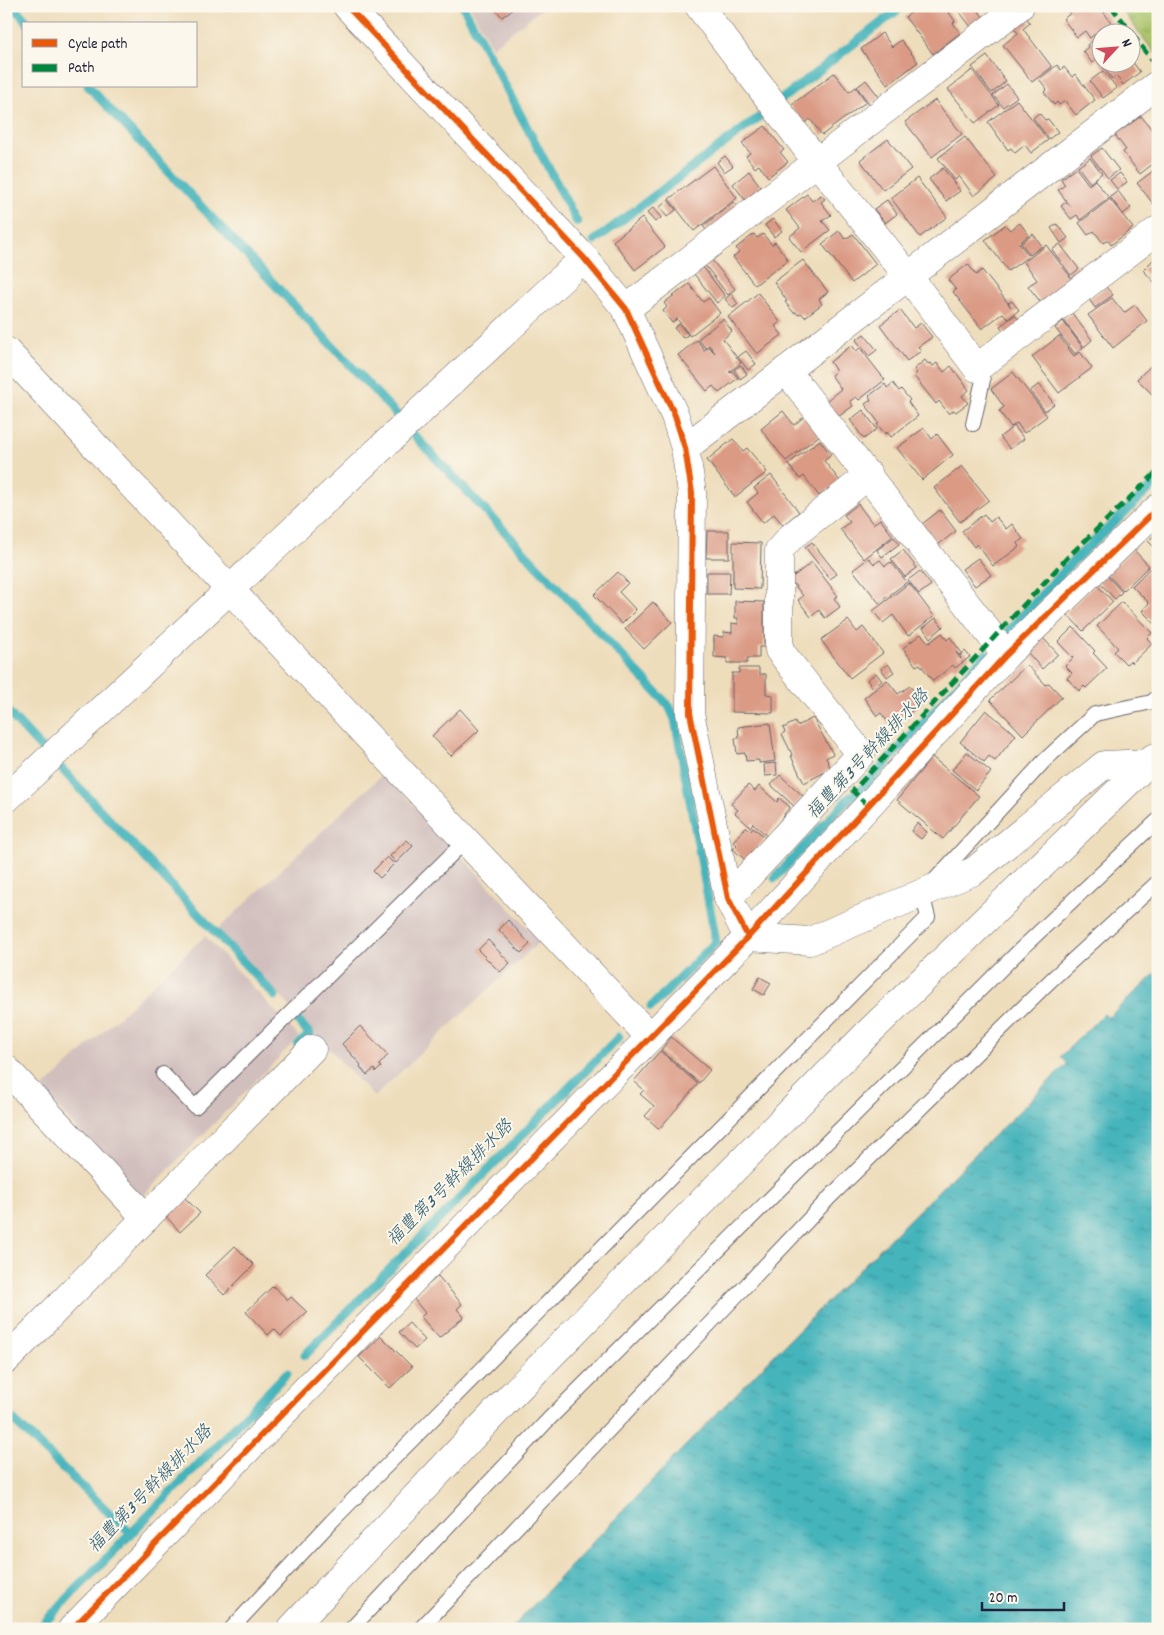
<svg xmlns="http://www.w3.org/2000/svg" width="1164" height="1635" viewBox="0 0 1164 1635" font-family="Dekko,'Klee One',sans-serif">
<defs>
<pattern id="park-tufts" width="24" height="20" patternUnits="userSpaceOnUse" patternTransform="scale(1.25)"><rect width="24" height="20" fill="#aac46a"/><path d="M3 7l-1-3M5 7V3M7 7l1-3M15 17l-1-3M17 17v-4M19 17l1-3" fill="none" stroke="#92a85d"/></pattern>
<pattern id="water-ripples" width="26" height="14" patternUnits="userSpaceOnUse" patternTransform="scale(1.25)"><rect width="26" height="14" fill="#44b4bb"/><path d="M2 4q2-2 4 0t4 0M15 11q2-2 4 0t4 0" fill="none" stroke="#389299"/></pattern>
</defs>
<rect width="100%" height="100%" fill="#fbf7ec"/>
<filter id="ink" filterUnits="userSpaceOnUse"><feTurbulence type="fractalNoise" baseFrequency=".02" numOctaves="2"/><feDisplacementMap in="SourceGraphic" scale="10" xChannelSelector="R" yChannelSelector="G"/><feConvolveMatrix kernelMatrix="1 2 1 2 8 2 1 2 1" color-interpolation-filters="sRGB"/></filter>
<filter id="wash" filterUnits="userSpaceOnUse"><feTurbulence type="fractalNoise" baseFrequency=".0096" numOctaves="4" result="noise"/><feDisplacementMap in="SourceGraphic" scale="20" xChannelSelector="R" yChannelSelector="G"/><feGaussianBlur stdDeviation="1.12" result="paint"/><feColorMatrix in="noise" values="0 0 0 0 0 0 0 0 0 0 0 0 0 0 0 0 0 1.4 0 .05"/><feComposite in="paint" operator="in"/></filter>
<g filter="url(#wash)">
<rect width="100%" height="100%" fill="#edb"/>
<g fill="#d1bfbd">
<path d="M470,6H545L492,47Z"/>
<path d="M384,773L540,941L374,1097L218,929Z"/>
<path d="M205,936L299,1037L141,1198L41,1090Z"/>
</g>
<path fill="url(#park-tufts)" stroke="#667352" d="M1119,6H1158V57Z"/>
<path fill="url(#water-ripples)" stroke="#336b7b" d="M1158,971V1629H511C691,1436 878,1249 1067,1064L1060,1057L1103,1014L1109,1017Z"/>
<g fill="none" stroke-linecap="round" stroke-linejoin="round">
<g stroke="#44b4bb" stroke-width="9">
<path d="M13,6L29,24"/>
<path d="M463,6L577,222"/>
<path d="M88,86L399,417"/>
<path d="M783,98L903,6"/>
<path d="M594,241L758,118"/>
<path d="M414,435L669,706L675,719L716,942L651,1007"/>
<path d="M1008,631L1071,563L1158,481"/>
<path d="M6,710L44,751"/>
<path d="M58,765L275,996"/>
<path d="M775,878L848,799L860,791L986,654"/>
<path d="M297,1020L310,1034L298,1045"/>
<path d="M305,1355L619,1037"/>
<path d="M6,1413L131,1534"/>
<path d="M38,1629L287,1373"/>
</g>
</g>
<g id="blocks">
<g fill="#da9a84">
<path d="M493,6H517L502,17Z"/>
<path d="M920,6H944L955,21L953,23L960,33L933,54L905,17Z"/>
<path d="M955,6H975L984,18L971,27Z"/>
<path d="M1065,6H1099L1111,22L1090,38L1085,31L1077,37L1063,19L1071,13Z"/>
<path d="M1026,17L1030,23L1023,29L1052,67L1032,82L1003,45L1018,33L1013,27Z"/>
<path d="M882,33L892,47L901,40L918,62L888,85L861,49Z"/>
<path d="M1102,33V62H1132V61L1140,72L1123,85L1116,76L1112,79L1097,59L1092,63L1083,51L1088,47L1087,45Z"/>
<path d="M987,56L1006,81L992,93L972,67Z"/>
<path d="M1057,65L1061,70L1064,67L1072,77L1075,74L1095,100L1076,115L1065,101L1059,105L1057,102L1054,105L1044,92L1047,89L1039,79Z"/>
<path d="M972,70L999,105L975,123L948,89Z"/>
<path d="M1103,71L1117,88L1103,98L1090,81Z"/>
<path d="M834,73L849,92L856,87L866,102L822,135L810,119L804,124L790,106Z"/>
<path d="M866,80L880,98L870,105L857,87Z"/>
<path d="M1007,84L1017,97L1003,107L993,95Z"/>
<path d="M935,100L962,134L932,157L905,122Z"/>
<path d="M1017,100L1048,140L1031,153L1025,145L1015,153L1011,148L1008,150L988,122Z"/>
<path d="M1039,113L1045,120L1048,119L1058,132L1049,139L1033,118Z"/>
<path d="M1141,116L1156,135L1158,134V160L1140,174L1123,152L1126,150L1115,135Z"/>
<path d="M765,126L784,150L780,152L788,162L768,177L759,165L755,168L746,156L750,153L742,143Z"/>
<path d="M965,137L997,178L974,196L959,176L955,180L938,158Z"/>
<path d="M888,139L911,169L883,190L860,160Z"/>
<path d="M1102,148L1119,170L1108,178L1091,156Z"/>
<path d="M725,156L733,166L724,172L717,162Z"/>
<path d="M1090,158L1102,173L1090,183L1078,167Z"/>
<path d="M713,166L737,198L694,231L669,199Z"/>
<path d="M943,168L960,191L946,201L929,179Z"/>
<path d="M1076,168L1089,185L1095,180L1109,198L1080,220L1077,215L1071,219L1061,206L1066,202L1071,207L1058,190L1065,185L1061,179Z"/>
<path d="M1157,168L1158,169V210L1137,183Z"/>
<path d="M749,171L761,187L745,200L733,184Z"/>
<path d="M1120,173L1127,182L1117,189L1110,180Z"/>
<path d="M917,178L947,217L920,237L891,198Z"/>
<path d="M1118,191L1131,208L1123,214L1110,197Z"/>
<path d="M807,194L812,201L821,195L825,199L821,202L831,215L822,221L830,230L801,252L789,237L800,228L786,210Z"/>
<path d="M1110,199L1133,228L1111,245L1108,240L1103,243L1094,231L1088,235L1079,223Z"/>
<path d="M668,200L676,210L667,217L660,207Z"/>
<path d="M887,200L897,214L885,223L874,209Z"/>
<path d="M734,202L738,207L707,231L703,226Z"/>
<path d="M653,208L661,218L655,222L647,213Z"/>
<path d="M642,218L665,247L635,270L613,241Z"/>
<path d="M773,219L782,231L774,237L765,225Z"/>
<path d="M1020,223L1029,235L1019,243L1029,256L1008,271L985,240L1005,225L1010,230Z"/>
<path d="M1057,224L1068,238L1061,243L1051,228Z"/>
<path d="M839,231L845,239L853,234L876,264L852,283L822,244Z"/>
<path d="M754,234L757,238L763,234L772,245L775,242L788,260L755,285L733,257L739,252L736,248Z"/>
<path d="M1033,234L1042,246L1030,255L1021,243Z"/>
<path d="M1060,244L1079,269L1071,275L1052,250Z"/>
<path d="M1046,245L1073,280L1042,304L1028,286L1037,280L1024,262Z"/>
<path d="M1158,255V282L1156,284L1143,270Z"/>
<path d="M712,260L735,289L728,295L705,265Z"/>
<path d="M803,260L828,292L819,299L822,304L805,317L801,313L798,315L796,312L794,313L785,302L787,301L774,282Z"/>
<path d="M968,264L976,275L982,270L1011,307L1008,303L1012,301L1019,310L1008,319L1003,313L982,329L953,292L956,290L948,280Z"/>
<path d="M703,267L725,296L717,303L694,274Z"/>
<path d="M689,284L703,302L709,298L720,313L690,336L677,319L672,323L663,311L667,307L664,303Z"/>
<path d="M1106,287L1113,295L1095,308L1089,299Z"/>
<path d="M758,293L780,322L775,326L782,335L757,354L728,317Z"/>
<path d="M731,294L738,304L733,308L725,299Z"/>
<path d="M1112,298L1124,313L1135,305L1147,321L1113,348L1088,315Z"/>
<path d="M900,310L914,328L921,323L932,337L918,347L921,351L907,361L880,325Z"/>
<path d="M1072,313L1092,340L1084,347L1063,320Z"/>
<path d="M1015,315L1021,322L1006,334L1000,326Z"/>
<path d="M723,319L732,331L723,339L741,363L729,372L732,371L738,378L719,393L713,386L707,391L678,355L697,340L704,350L709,347L715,353L709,345L705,348L698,339Z"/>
<path d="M1063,321L1083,348L1075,354L1055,328Z"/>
<path d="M679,324L688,335L683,338L674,328Z"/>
<path d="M864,334L877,350L869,356L856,340Z"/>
<path d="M1059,336L1074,356L1080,352L1092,368L1059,393L1032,357Z"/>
<path d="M852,345L856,351L860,348L885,380L859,400L856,397L850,401L853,406L838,417L826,401L841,389L831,375L836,371L830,362Z"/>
<path d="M746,351L756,364L748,370L738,357Z"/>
<path d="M1158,359V390L1153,395L1137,379Z"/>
<path d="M925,360L928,364L931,363L933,366L937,363L944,372L951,366L969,390L962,396L968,403L956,412L954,410L949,414L939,401L936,404L914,376L917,373L914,369Z"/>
<path d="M741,365L747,374L740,379L734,370Z"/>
<path d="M1013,372L1047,416L1024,433L1017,423L1011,427L999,411L1004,407L991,389Z"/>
<path d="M893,383L899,391L901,389L910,400L908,402L918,416L891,437L887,432L885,434L877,424L879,423L865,404L871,400L869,396L885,384L887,388Z"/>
<path d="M1039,384L1054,404L1045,411L1030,391Z"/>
<path d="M863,410L877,429L864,439L850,420Z"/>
<path d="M783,411L794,425L805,416L820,435L786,461L761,429Z"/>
<path d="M1014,426L1024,439L1010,449L1000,437Z"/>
<path d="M924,428L932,439L937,434L953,455L922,480L897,448Z"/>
<path d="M733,439L743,451L747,448L767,472L735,497L707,460Z"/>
<path d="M820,440L831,455L824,461L840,481L819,496L804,476L800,479L788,464Z"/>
<path d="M962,466L989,500L960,522L934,488Z"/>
<path d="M771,475L799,512L783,525L774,514L763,523L747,502L758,493L754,488Z"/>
<path d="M858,504L873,524L880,519L893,536L864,559L840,529L850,522L844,515Z"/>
<path d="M940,510L956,531L938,545L922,524Z"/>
<path d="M984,514L990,522L996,517L1006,529L1012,524L1023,539L1017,543L1019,547L993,566L977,544L974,547L962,531Z"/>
<path d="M707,531H729V558H706Z"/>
<path d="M1158,532V551L1148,541Z"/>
<path d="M894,537L899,544L882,557L877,550Z"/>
<path d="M733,542L761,543L760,589L733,588Z"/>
<path d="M812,542L837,574L830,579L805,547Z"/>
<path d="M1133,549L1149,566L1123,591L1107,574Z"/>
<path d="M903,550L917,568L905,577L891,559Z"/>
<path d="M869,558L874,564L880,560L885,566L891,562L907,582L879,603L853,570Z"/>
<path d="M978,558L991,575L975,586L962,569Z"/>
<path d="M812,562L838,596L834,598L840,607L825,618L819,610L811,617L798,600L803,596L790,579Z"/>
<path d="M1150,568L1158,577V627L1142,611L1149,603L1132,586Z"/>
<path d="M920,571L931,585L919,594L908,580Z"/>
<path d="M618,572L628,583L619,592L636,610L622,624L594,595Z"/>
<path d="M707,572H730L729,594H707Z"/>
<path d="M1106,575L1122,592L1115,599L1099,582Z"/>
<path d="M909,583L934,616L908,636L893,615L883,623L873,611Z"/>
<path d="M1096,584L1113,602L1083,631L1066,613Z"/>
<path d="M735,601L764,602V647H759V658H747V663H727V658L714,657V636L724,637V632L732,633V623L738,624V618H735Z"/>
<path d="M653,602L672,622L644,649L625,629Z"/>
<path d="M1122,602L1152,633L1147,638L1152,644L1132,663L1130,661L1126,664L1114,652L1118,648L1097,626Z"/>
<path d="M936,618L943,627L930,638L923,628Z"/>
<path d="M848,620L857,632L863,627L883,653L850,678L821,640Z"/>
<path d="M1073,627L1095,651L1093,653L1107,668L1086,688L1084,686L1079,691L1067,678L1072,673L1065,666L1073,658L1058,642Z"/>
<path d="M942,633L947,640L950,637L962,653L959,655L956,652L961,659L960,656L965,651L970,657L955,668L953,665L933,681L920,664L916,666L903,648L921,634L929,643Z"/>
<path d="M1043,638L1058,654L1042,669L1028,653Z"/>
<path d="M888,664L894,672L887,677L881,669Z"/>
<path d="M1027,665L1046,685L1049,683L1062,697L1023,735L990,700Z"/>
<path d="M739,668H759V674H766V694L773,695V713L732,712V673H739Z"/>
<path d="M876,673L882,681L873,688L867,680Z"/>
<path d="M887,680L898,694L910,686L922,703L899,721L897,719L890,725L881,713L877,716L864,698Z"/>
<path d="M460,709L479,730L451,756L432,736Z"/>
<path d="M986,710L1016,735L995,761L989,756L984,762L960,742Z"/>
<path d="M813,718L833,754L826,758L831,769L804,783L791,756H793L782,734L785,732L783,728L795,722L797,726Z"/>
<path d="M770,723L775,761L759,763V760L746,761L745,753L737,754L735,738H739L738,727Z"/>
<path d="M967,752L991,772L976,790L952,770Z"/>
<path d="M932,757L979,796L943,839L897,800Z"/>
<path d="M776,763L777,775L765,776L764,764Z"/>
<path d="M780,775L803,796L794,806L771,785Z"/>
<path d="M748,785L755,791L759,786L777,802L779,798L790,807L784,814L785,815L767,836L753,823L750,827L735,813L738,810L731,804Z"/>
<path d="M917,823L927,832L921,839L911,831Z"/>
<path d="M746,827L750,831L753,827L766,838L745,860L733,849L737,845L733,841Z"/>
<path d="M407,840L413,846L396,863L390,856Z"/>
<path d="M387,857L394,864L380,878L373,871Z"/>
<path d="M508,920L530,944L521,953L499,930Z"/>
<path d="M488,940L510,963L500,972L478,950Z"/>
<path d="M760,977L771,983L764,995L753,989Z"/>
<path d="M360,1026L388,1055L379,1065L381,1067L376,1072L374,1069L367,1075L360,1067L361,1065L342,1044Z"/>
<path d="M671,1037L710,1070L699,1083L661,1050Z"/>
<path d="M660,1051L698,1084L659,1129L645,1116L654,1106L640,1094L644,1090L634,1081Z"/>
<path d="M182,1195L200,1213L180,1232L163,1213Z"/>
<path d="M235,1246L254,1265L224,1295L205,1275Z"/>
<path d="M438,1276L462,1304L457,1309L464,1317L439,1338L421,1317L425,1313L413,1298Z"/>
<path d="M273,1286L288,1300L291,1297L307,1312L281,1336L274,1329L268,1335L246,1312Z"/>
<path d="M409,1323L425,1340L415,1349L399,1332Z"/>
<path d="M381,1336L412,1367L390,1388L359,1357Z"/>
</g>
</g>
</g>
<g filter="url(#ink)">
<use href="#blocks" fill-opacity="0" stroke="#696368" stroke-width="1"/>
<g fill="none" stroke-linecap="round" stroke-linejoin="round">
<defs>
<g id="lane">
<path d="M973,424L983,380L977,368"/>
<path d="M163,1074L195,1107L465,841"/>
<path d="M231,1629L331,1522L928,917L922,894L1045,760L1095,714L1152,702L1158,696"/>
<path d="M351,1629L548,1420L1021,949L1158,820"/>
<path d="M420,1629L830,1197L1050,981L1158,882"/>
</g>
<g id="street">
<path d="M699,6L817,162L908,276L977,368L1158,230"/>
<path d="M626,309L1020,6"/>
<path d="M6,351L650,1037"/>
<path d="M786,370L1006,655"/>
<path d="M685,448L1158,84"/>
<path d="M6,799L584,258"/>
<path d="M728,898L861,754L779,650V550L792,536L869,475"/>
<path d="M6,1069L146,1218"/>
<path d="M6,1360L312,1049"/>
<path d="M72,1629L748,937L1006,655L1158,508"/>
</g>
<g id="secondary">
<path d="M347,6L584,258L626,309L675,416L685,448L692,493L690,713L728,898L748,937L810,941L974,871L1104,765L1148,763"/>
<path d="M291,1629L506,1401L867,1034L1153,758"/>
</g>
</defs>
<use href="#lane" stroke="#696368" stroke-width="16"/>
<use href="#street" stroke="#696368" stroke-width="29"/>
<use href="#secondary" stroke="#696368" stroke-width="29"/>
<use href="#lane" stroke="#fff" stroke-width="14"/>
<use href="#street" stroke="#fff" stroke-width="28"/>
<use href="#secondary" stroke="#fff" stroke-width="28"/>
<g stroke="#00873e" stroke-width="5" stroke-dasharray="10 5" stroke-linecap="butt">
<path d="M1111,6L1131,32"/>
<path d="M1132,34L1158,68"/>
<path d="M868,806L853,791L1067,558L1158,471"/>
</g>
<defs>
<g id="cycleway">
<path d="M347,6L584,258L626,309L675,416L685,448L692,493L690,713L728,898L748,937"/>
<path d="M72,1629L748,937L1006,655L1158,508"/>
</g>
</defs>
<use href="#cycleway" stroke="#fbf7ec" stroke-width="9"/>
<use href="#cycleway" stroke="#e8590c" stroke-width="6"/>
</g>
</g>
<g text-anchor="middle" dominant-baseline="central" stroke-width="4" stroke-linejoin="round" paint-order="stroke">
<g font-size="18" font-style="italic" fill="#305c6e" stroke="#fbf7ec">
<text transform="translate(869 755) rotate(-47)">福豊第3号幹線排水路</text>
<text transform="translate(451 1184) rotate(-45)">福豊第3号幹線排水路</text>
<text transform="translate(151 1490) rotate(-46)">福豊第3号幹線排水路</text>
</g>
</g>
<rect width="1164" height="1635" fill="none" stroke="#fbf7ec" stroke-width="25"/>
<rect x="22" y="22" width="175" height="65" fill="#fbf7ec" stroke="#a4a2a5"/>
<rect x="32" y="39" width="25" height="8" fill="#e8590c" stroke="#a4a2a5"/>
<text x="68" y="48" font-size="15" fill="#22223b">Cycle path</text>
<rect x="32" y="64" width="25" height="8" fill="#00873e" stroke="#a4a2a5"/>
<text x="68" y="72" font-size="15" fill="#22223b">Path</text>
<g transform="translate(1116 48) rotate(64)"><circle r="24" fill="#fbf7ec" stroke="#a4a2a5"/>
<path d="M0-4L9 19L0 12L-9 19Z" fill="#d1495b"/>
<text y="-8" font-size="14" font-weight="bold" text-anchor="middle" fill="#22223b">N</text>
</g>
<path d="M982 1602v8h82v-8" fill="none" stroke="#22223b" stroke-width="2.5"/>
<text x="989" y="1602" font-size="15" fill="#22223b" stroke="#fbf7ec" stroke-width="4" paint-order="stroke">20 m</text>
</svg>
